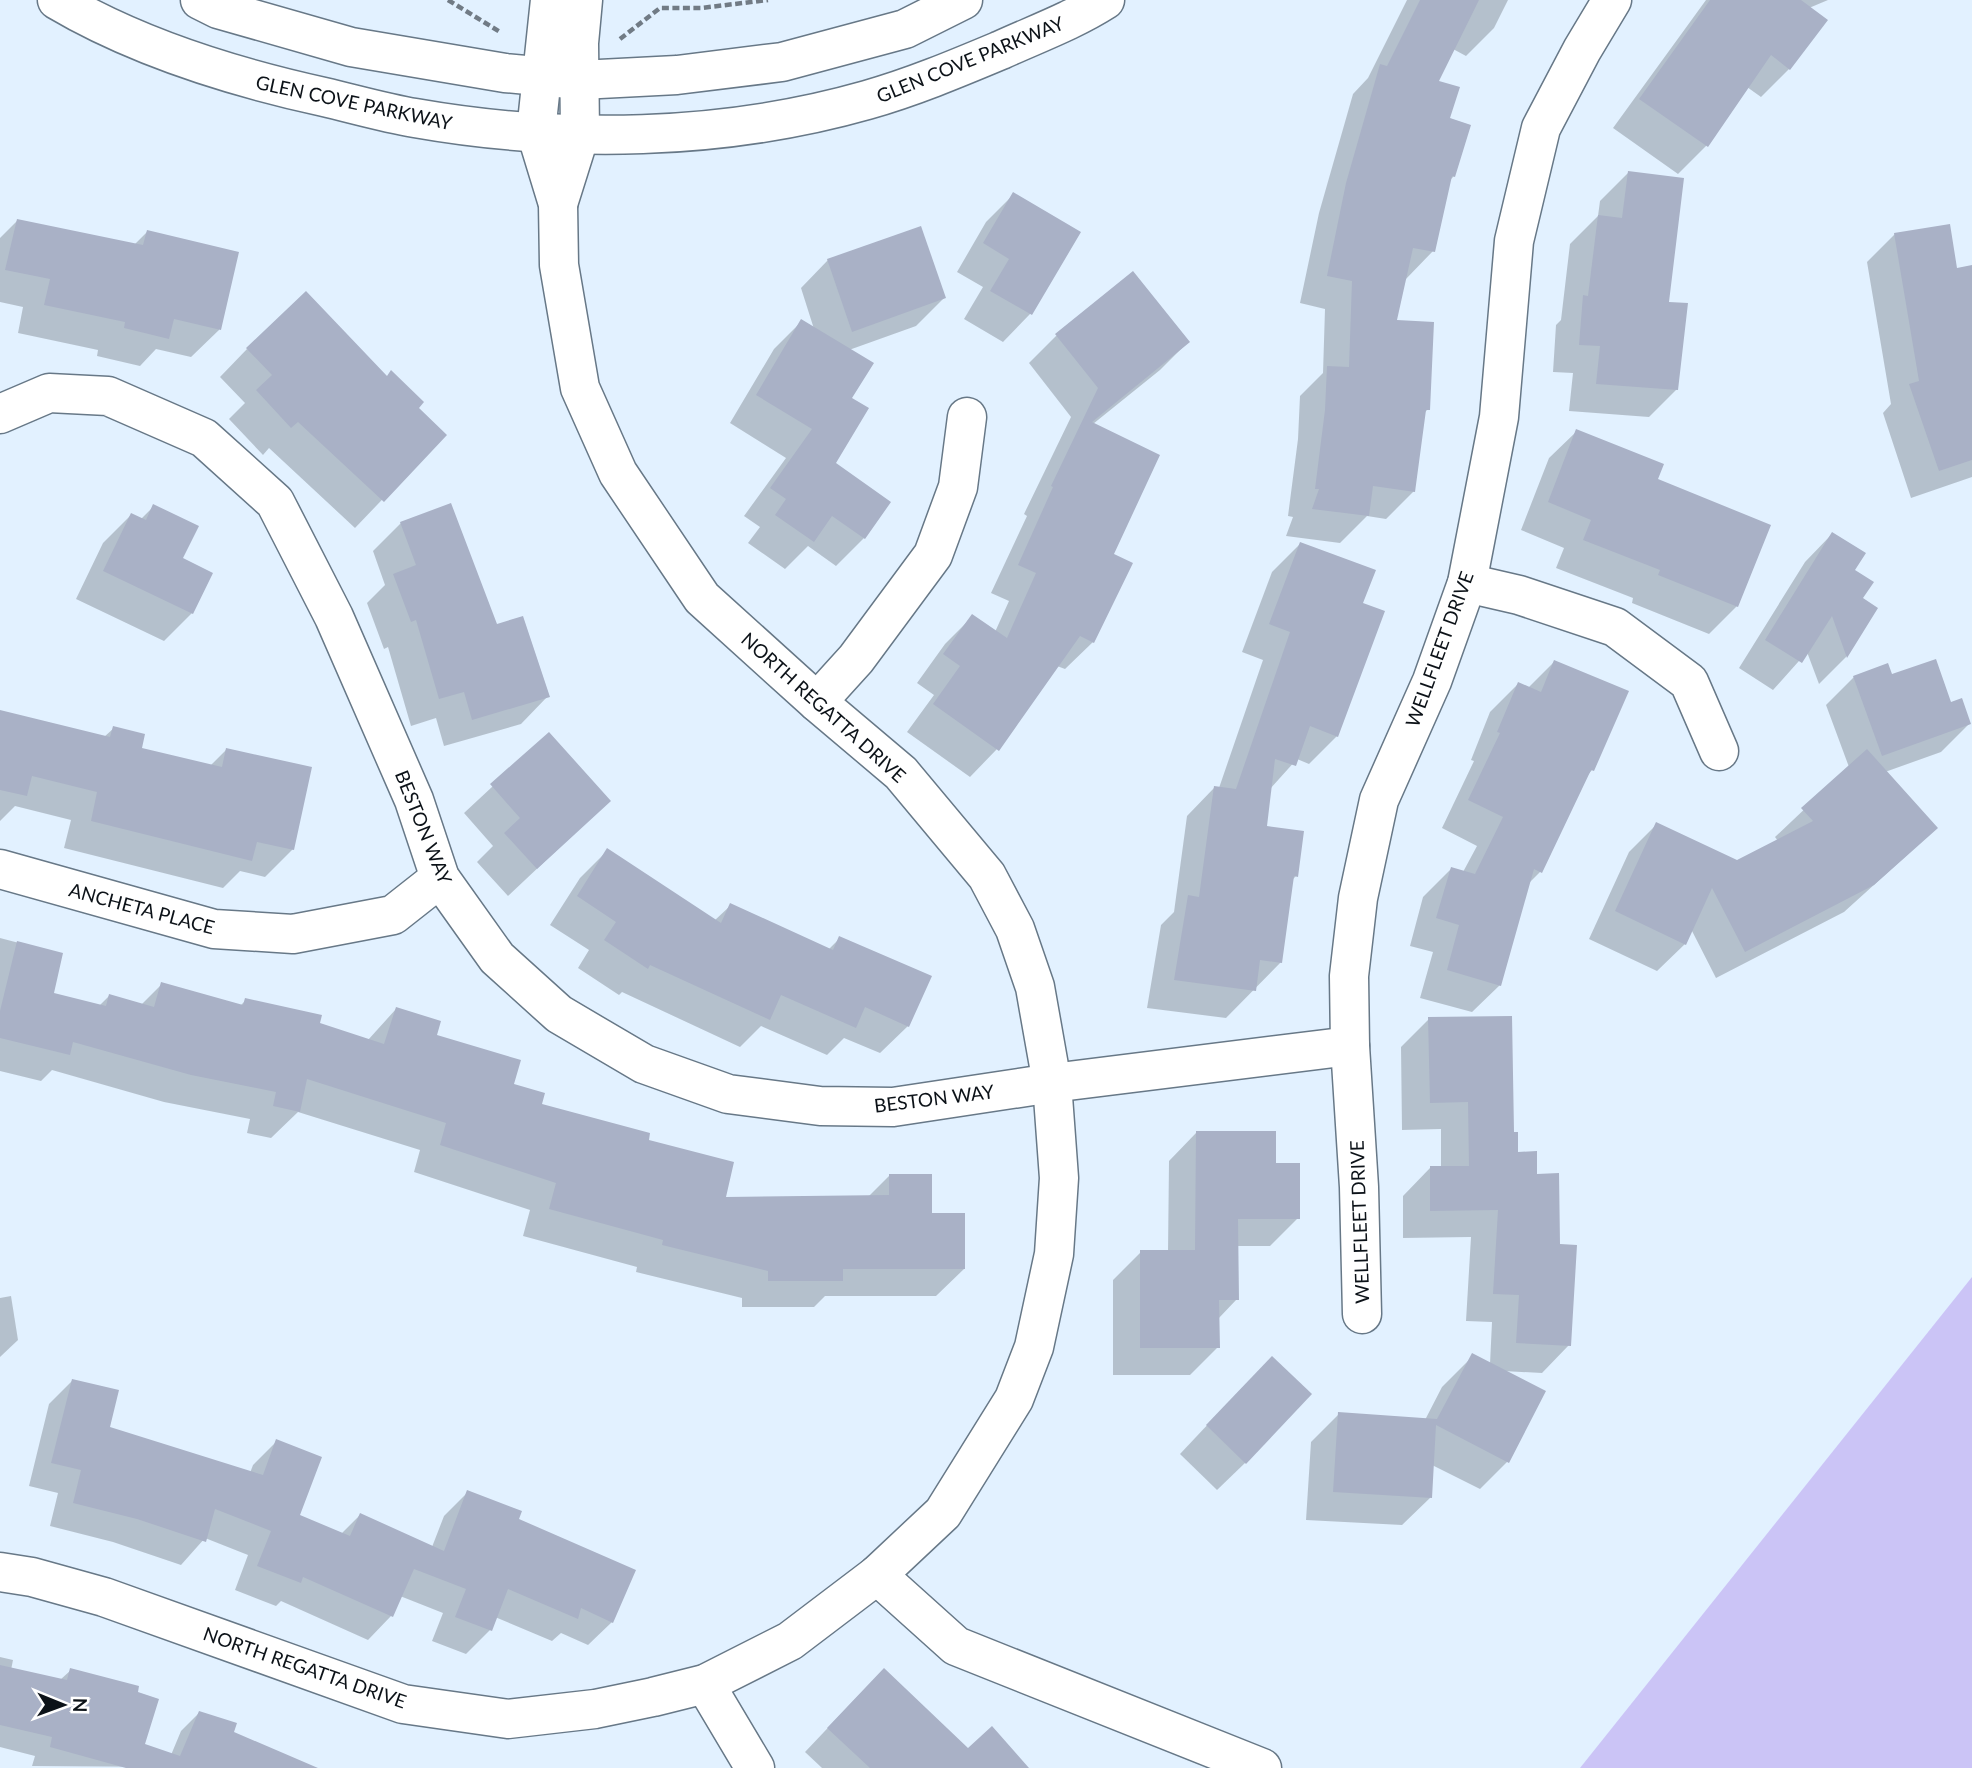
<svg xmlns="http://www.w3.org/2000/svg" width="1972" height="1768" viewBox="0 0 1972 1768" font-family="Lato,sans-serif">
<rect width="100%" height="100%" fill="#e2f1ff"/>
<path fill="#cbc4f6" d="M1972,1277V1768H1580Z"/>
<g fill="#0003">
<path d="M1407,0H1508L1494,28L1466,56L1453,49L1436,82L1448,120L1454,176L1449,181L1433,251L1405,280L1395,322L1428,409L1423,414L1414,491L1386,519L1367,516L1340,543L1286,536L1293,517L1288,516L1298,439L1300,396L1323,373L1325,309L1300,303L1319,213L1353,94L1368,78Z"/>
<path d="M1706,0H1828L1809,8L1789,69L1761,97L1747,87L1706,146L1678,174L1613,128Z"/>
<path d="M1628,173L1667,303L1687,305L1677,389L1649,417L1569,411L1573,373L1553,372L1556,325L1561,320L1570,244L1598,216L1600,201Z"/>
<path d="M1014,194L1078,232L1030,314L1003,342L964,319L983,287L957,272L986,222Z"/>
<path d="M17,221L134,245L147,232L237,253L219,330L191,357L156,349L140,366L97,356L98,350L18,333L23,307L0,302V238Z"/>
<path d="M1895,234L1956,270L1972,267V477L1911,498L1883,413L1891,404L1867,262Z"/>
<path d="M828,260L944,298L916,326L849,350L850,399L833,463L864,538L836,566L808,546L785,569L748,543L760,527L744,516L786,458L730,423L774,349L802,321L814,329L801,288Z"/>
<path d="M1056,336L1188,342L1160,370L1093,424L1111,555L1093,642L1065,669L1057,666L997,749L970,777L907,732L934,695L917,683L945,644L973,616L995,632L1009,601L991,593L1027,516L1024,514L1071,417L1029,363Z"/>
<path d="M247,349L416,408L444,435L355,528L269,448L263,455L229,419L245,403L220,377Z"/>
<path d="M1577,431L1656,480L1737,606L1709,634L1632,603L1633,598L1556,568L1564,548L1521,530L1549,458Z"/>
<path d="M154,506L180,559L192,613L164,641L76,599L103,543L131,515L141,519Z"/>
<path d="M401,523L496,626L548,696L521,724L444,746L436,718L411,726L388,647L384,649L367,603L385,585L373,551Z"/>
<path d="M1832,534L1853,571L1861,599L1875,608L1846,657L1819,684L1807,652L1773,690L1739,668L1805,562Z"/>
<path d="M1300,544L1361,604L1337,736L1309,764L1297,759L1269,790L1265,828L1296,876L1291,881L1281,962L1226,1018L1147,1008L1161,925L1174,912L1187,816L1214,788H1219L1263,660L1242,652L1272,572Z"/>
<path d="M1554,662L1592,770L1587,776L1540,872L1527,885L1500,985L1472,1012L1420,998L1433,952L1410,946L1423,897L1451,869L1463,872L1477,846L1442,828L1474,761L1471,760L1490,712L1518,684L1528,688Z"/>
<path d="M1854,677H1890L1969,724L1941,752L1885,772L1935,828L1907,855L1844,912L1716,978L1691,929L1685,944L1657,971L1589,939L1629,852L1657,824L1737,862L1778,841L1775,837L1849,767L1826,705Z"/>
<path d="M0,711L104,737L114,728L140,749L210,766L226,750L293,849L265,877L240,871L223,888L64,848L71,820L15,806L0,821Z"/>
<path d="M549,734L609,801L508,896L477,862L493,846L464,813Z"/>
<path d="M607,851L714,921L730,906L828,950L840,938L908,1026L880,1053L844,1038L827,1055L761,1026L740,1047L622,992L619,995L578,968L589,950L550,925L580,878Z"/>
<path d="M0,938L61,954L52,994L99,1006L109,996L141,1005L162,984L240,1006L246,1000L368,1040L396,1009L540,1105L646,1141L723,1198L868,1197L889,1176L930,1215L964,1269L936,1296H825L814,1307H742V1298L636,1272L637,1267L523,1236L530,1210L414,1172L420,1150L298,1112L271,1138L247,1133L250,1119L164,1102L52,1070L41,1081L0,1071Z"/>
<path d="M1429,1019L1513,1134L1516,1153L1535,1175L1558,1246L1569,1345L1542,1373L1503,1371L1507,1462L1480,1489L1432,1465L1430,1498L1402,1525L1306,1520L1311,1442L1339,1414L1425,1420L1442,1387L1470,1359L1490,1364L1492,1322L1466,1321L1471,1237L1403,1238V1196L1430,1168H1441V1129L1402,1130L1401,1047Z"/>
<path d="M1196,1133L1274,1165L1298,1218L1270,1246H1237V1299L1218,1319V1347L1190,1375H1113V1280L1141,1252H1168L1169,1161Z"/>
<path d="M11,1296L18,1340L0,1357V1298Z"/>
<path d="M72,1381L108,1428L250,1473L253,1465L277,1441L297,1516L341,1534L360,1515L432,1547L444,1516L468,1492L516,1520L612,1622L588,1645L561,1633L552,1641L495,1617L490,1630L466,1654L432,1641L443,1613L400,1596L391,1616L368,1640L281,1601L276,1606L235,1590L248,1555L205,1538L181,1565L113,1542L50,1526L58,1493L29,1486L49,1404Z"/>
<path d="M1244,1386L1245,1463L1217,1490L1180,1454Z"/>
<path d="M0,1657L13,1660L11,1670L60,1680L71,1670L143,1745L171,1755L181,1731L199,1713L232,1733L314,1768L32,1766L35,1756L0,1747Z"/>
<path d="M860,1694L968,1750L1025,1768H822L805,1752Z"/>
</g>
<g fill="#a9b1c6">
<path d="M1420,0H1479L1439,81L1460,87L1450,118L1471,125L1455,177L1452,176L1435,252L1413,248L1397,320L1434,322L1430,410H1426L1415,492L1373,486L1369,516L1312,509L1319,489H1315L1325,410L1327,366L1349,367L1352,281L1327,276L1346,183L1380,64L1387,66Z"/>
<path d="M1710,0H1801L1828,20L1790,70L1771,55L1708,147L1639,99Z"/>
<path d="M1628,171L1684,178L1669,302L1688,303L1678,390L1596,384L1600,346L1579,345L1583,295L1588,296L1598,215L1622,218Z"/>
<path d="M1013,192L1081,232L1032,315L990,291L1009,259L983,243Z"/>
<path d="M17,219L143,245L147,230L239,252L221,330L174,319L169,339L124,328L125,322L44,305L50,279L5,270Z"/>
<path d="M1950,224L1957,268L1972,265V460L1939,471L1909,384L1919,381L1894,233Z"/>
<path d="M921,226L946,298L852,332L827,259Z"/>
<path d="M1133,271L1190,342L1092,422L1160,455L1114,554L1133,563L1094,643L1080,636L999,751L933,704L960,666L943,654L972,614L1007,638L1036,573L1018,565L1053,487L1051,486L1098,388L1055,334Z"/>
<path d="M306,291L387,376L391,370L424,402L419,408L447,435L384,502L298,422L291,428L256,390L272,375L246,348Z"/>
<path d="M801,319L874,363L852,398L869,408L836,463L891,502L865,539L832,516L814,542L775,515L786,499L770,488L812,429L756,395Z"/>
<path d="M1576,429L1664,464L1658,479L1771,525L1738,607L1658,575L1660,570L1583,540L1591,520L1548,502Z"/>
<path d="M451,503L497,624L523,616L550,697L472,720L464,692L439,699L416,620L411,622L393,574L416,565L400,522Z"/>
<path d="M153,504L199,526L183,558L213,573L193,614L103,571L131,513L146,520Z"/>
<path d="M1832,532L1866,553L1855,570L1874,582L1863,598L1878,608L1847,658L1832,616L1802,663L1765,640Z"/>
<path d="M1300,542L1376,570L1363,603L1385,611L1338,737L1310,726L1296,766L1275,759L1267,826L1304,831L1298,877L1294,876L1282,963L1260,960L1256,991L1174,980L1188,895L1199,897L1214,786L1236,789L1290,632L1269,624Z"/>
<path d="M1936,659L1951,702L1962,698L1971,724L1882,756L1853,676L1888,663L1892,674Z"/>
<path d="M1554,660L1629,691L1594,771L1591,770L1542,873L1534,869L1501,986L1447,970L1459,925L1436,918L1451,867L1475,874L1503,817L1468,800L1500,733L1497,732L1518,682L1541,692Z"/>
<path d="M0,710L110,737L113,726L145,734L142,748L222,767L226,748L312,767L294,850L257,842L252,861L91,821L97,792L32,776L27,796L0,790Z"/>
<path d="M549,732L611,801L537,869L504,833L520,818L490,784Z"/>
<path d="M1867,749L1938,828L1874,885L1745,952L1712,888L1686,945L1615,911L1656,822L1737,860L1813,821L1801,808Z"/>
<path d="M607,848L721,923L730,903L833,950L839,936L932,976L909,1027L865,1007L856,1028L781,995L770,1020L650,965L648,969L604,940L616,922L577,896Z"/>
<path d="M17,941L63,953L54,993L106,1006L109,994L154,1007L161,982L243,1005L245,998L322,1015L320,1023L384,1044L396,1007L441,1021L437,1035L521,1060L514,1084L545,1093L542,1104L650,1133L649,1140L734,1162L726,1197L889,1195V1174H932V1213H965V1269H843V1281H768V1271L662,1245L663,1240L549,1209L556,1183L440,1145L446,1123L307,1079L300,1112L273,1106L276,1092L191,1075L73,1042L70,1055L0,1038V1011Z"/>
<path d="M1512,1016L1514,1132H1518V1152L1537,1151V1174L1559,1173L1560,1244L1577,1245L1571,1346L1516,1343L1519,1295L1493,1294L1498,1210L1430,1211V1166H1469L1468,1102L1430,1103L1428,1017Z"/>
<path d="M1196,1131H1276V1163H1300V1219H1238L1239,1300H1219L1220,1348H1140V1250H1195Z"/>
<path d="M1472,1353L1546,1391L1509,1463L1436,1425L1432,1498L1333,1492L1338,1412L1437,1419Z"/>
<path d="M1272,1356L1312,1394L1246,1464L1206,1425Z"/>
<path d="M72,1379L119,1390L110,1427L263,1475L276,1439L322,1457L300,1515L350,1536L360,1513L444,1551L467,1490L522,1511L519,1519L636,1570L613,1623L581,1608L578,1619L508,1589L492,1631L455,1617L466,1589L414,1569L393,1617L303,1577L301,1583L257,1566L271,1531L215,1509L206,1542L137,1519L73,1503L81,1470L51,1463Z"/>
<path d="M0,1665L67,1680L70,1668L139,1686L138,1692L159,1699L145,1744L180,1756L199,1711L237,1723L234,1732L318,1768H126L50,1747L52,1737L0,1725Z"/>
<path d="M884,1668L968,1748L992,1726L1029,1768H870L827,1728Z"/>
</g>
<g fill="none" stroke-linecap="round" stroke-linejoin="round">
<defs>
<g id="minor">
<path d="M558,204L580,134L579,43L583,0"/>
<path d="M0,414L49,393L108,396L204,438L275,502L334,617L414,800L440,878L497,958L559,1014L644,1064L728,1094L820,1106L893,1107L1052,1083L1350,1046"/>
<path d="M1467,583L1519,595L1615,627L1689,682L1719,751"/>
<path d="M817,702L856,659L933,555L958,487L967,417"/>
<path d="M0,869L214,929L293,934L393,915L440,878"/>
<path d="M1362,1314L1359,1187L1350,1046L1349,976L1358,898L1379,800L1432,681L1467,583L1499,417L1514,241L1541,128L1582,50L1612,0"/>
<path d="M0,1572L32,1577L104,1597L403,1704L508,1719L595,1709L653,1697L705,1684L790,1641L877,1575L943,1513L1014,1399L1034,1347L1054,1254L1059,1178L1052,1083L1035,987L1015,929L987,876L901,773L817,702L702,598L618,473L580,388L559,265L558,204L536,132L550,0"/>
<path d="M877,1575L956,1646L1262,1768"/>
<path d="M705,1684L755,1768"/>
</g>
<g id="major">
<path d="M57,0C138,48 233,77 324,97C354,104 385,113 415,118C563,144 723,141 867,100C913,87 958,68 1001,50C1036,34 1072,21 1105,0"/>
<path d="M200,0L218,9L351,47L505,73L580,80L677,75L782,62L905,29L963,0"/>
</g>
</defs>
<use href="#minor" stroke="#677887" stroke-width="41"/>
<use href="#major" stroke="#677887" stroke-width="41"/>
<g stroke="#717b85" stroke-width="4.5" stroke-dasharray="7 3.5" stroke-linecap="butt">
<path d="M448,0L500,32"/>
<path d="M620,39L660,8H701L768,0"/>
</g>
<use href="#minor" stroke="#fff" stroke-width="38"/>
<use href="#major" stroke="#fff" stroke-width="38"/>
</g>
<g text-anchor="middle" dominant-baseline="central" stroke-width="5" stroke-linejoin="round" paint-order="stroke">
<g font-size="19" fill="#0c1218" stroke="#fff">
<text transform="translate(970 59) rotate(-22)">GLEN COVE PARKWAY</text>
<text transform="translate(354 102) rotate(12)">GLEN COVE PARKWAY</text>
<text transform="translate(1439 649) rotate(-70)">WELLFLEET DRIVE</text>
<text transform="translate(824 707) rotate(42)">NORTH REGATTA DRIVE</text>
<text transform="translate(424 827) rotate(68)">BESTON WAY</text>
<text transform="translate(142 908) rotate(15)">ANCHETA PLACE</text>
<text transform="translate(934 1098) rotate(-7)">BESTON WAY</text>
<text transform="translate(1359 1222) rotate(-92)">WELLFLEET DRIVE</text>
<text transform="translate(305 1667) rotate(19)">NORTH REGATTA DRIVE</text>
</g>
</g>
<g transform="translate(63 1705) rotate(91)" stroke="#ffffff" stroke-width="5" paint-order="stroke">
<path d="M0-5L12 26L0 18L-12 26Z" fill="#0c1218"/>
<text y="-10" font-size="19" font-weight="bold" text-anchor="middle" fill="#0c1218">N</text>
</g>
</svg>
